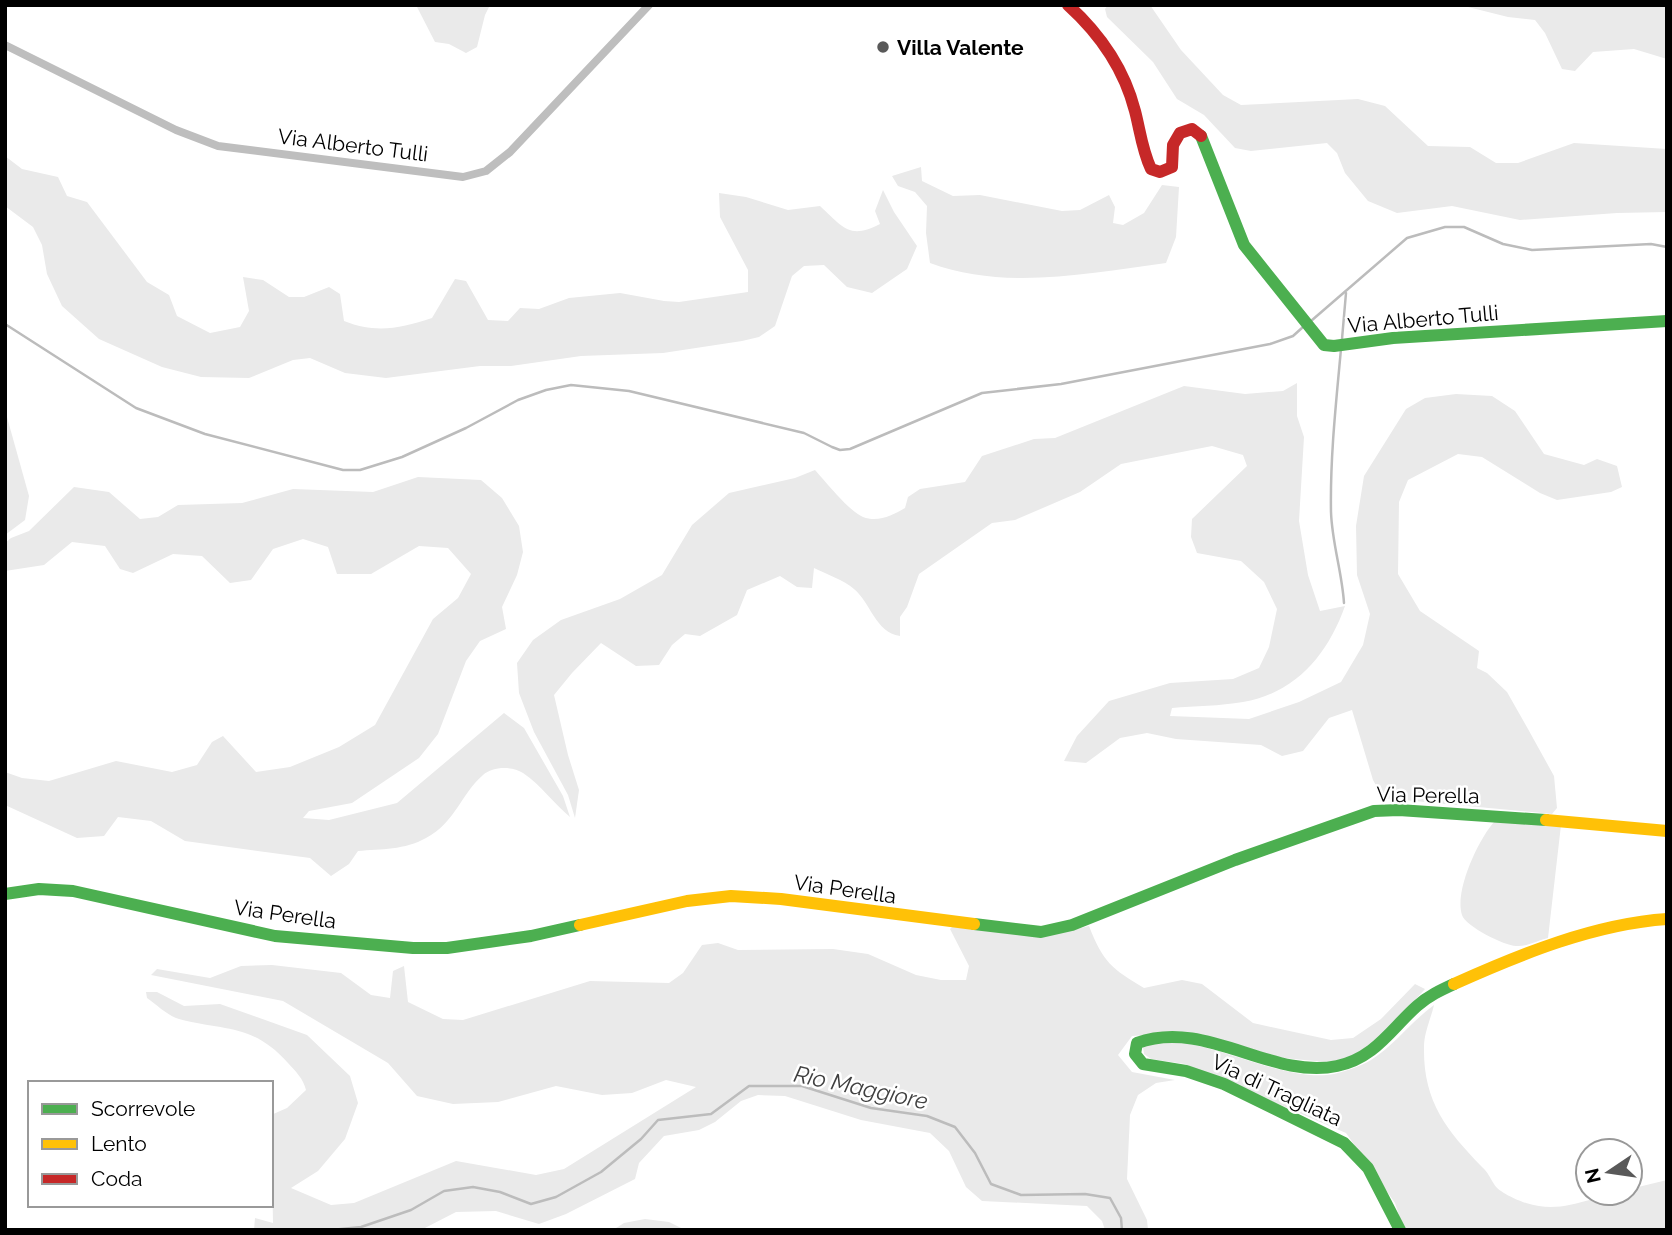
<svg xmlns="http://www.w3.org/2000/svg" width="1672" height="1235" viewBox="0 0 1672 1235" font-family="Raleway,sans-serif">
<rect width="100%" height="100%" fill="#fff"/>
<g fill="#eaeaea">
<path d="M416,5H490L485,15L477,47L466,53L449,44L435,42Z"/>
<path d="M1108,5H1150L1181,50L1223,95L1241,105L1358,99L1385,106L1428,146L1470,147L1496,163H1518L1574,143L1667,149V212L1617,213L1520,220L1452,206L1397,213L1368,201L1345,173L1337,153L1327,143L1251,151L1235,148L1204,115L1177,99L1153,62L1107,17L1105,9Z"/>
<path d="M1460,5H1667V59L1634,49L1593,52L1575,71L1562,69L1545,33L1535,20L1508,17Z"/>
<path d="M5,156L22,169L58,177L67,196L87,202L147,282L169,295L177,316L210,333L240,327L249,311L243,277L263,280L289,297H304L329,287L340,294L344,321C377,334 400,328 432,318L455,279L466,281L488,320L508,321L520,308L539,309L569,298L620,293L664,301L679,302L748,292V270L720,217L719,193L746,197L788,210L820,206C843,227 849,240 880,224L875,211L883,190L894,212L917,246L907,269L872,293L847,287L824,265L804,266L792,276L775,326L759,337L742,341L663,353L581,356L511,366H480L386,378L345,373L310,358L293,360L249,378L201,377L162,367L99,339L62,306L47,274L42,245L33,227L5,206Z"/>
<path d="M921,167L922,181L953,196L980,195L1062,211L1080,210L1109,195L1115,207L1113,223L1123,225L1144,213L1162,185L1179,187L1176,237L1166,263C1088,273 1006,291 930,263L926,233L927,206L915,192L898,186L892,176Z"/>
<path d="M1297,383V416L1304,437L1299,521L1308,575L1320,611L1345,606C1328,654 1296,693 1243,702C1220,706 1195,706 1172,708L1170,716L1249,719L1299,702L1341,682L1363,645L1370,614L1357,575L1356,526L1364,476L1406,409L1425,398L1456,394L1492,396L1515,411L1544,454L1584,465L1597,459L1617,466L1622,487L1611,492L1557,500L1540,493L1482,457L1458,454L1408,480L1399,502L1398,574L1420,611L1479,651L1477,668L1487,673L1507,692L1528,729L1554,776L1557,808L1552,814L1383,798L1373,780L1352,710L1329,718L1303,751L1282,756L1261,745L1176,739L1147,733L1120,738L1086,763L1064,761L1077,736L1109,701L1170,683L1233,679L1259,668L1269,647L1277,609L1264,582L1241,561L1197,553L1191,537L1192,519L1247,466L1243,455L1212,446L1121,464L1080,492L1015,520L992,523L919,574L907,607L900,617V636C875,632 871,603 854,589C844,580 826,574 814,568L812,588L797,587L780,576L747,590L737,615L700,636L685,634L672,645L659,665L636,666L601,643L572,673L554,695L568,755L579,790L575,818L568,795L534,732L519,693L517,663L533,640L561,620L620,599L662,575L692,525L729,493L795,478L815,470C825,481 850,512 863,517C878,523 893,515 905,508L908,497L920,489L965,482L982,456L1034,439L1055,438L1184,386L1245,394L1283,391Z"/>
<path d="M5,410L29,496L25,520L5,535Z"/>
<path d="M418,477L481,480L502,498L519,526L523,552L517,575L502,607L506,629L480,641L466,661L438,734L419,758L352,803L309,811L303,818L329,820L397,803L504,713L524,728L563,796L570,817C554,804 541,785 523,773C512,766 493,766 483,775C461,794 455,823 426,838C405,850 381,849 358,851L349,864L331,876L310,858L185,841L151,821L118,817L104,836L77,838L5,805V772L22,778L49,781L116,761L172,772L197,765L212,742L223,736L256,772L290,767L339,747L375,725L433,619L458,598L471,574L448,548L419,546L371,574H337L328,547L303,539L273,549L251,580L230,583L202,556L173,554L133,573L120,569L105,546L72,542L44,565L5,571V543L11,538L29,531L74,487L109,492L140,519L158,517L178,505L242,503L293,489L373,492Z"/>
<path d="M1495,821L1561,825L1548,938C1539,940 1526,947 1516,946C1505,946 1465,926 1462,915C1454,891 1479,838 1495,821Z"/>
<path d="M953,926L1056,934L1089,926C1103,962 1112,969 1144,988L1182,980L1202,984L1253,1023L1331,1040L1353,1038L1381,1019L1415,984L1425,989L1384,1035L1356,1058L1325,1062L1283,1058L1175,1033L1132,1036L1118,1055L1132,1072L1175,1080L1156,1083L1138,1095L1130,1115L1127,1179L1147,1220L1148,1230H1105L1102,1221L1087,1206L982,1201L966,1187L949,1151L930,1133L861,1120L785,1096L758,1095L741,1101L715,1122L699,1130L664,1136L639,1163L635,1179L566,1214L539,1224L496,1211L456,1212L421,1230H254L255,1218L273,1223L271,1115L287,1108L306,1090C303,1078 296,1072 288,1063C252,1023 224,1031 179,1019C168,1016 157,1005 147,998L146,992H157L184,1006L220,1004L307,1035L350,1076L358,1103L345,1139L318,1171L291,1188L331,1205L354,1203L456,1161L536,1175L564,1169L696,1087L666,1080L632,1093L602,1095L556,1086L498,1102L453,1104L417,1096L388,1063L283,1001L151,975L157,969L210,978L241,966L272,965L341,973L371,995L390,998L393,971L404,966L408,1002L443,1019L463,1020L590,981L669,983L683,973L702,945L718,943L738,950L833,949L868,954L916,975L941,980H966L969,966L950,929Z"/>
<path d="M1434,1005C1431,1018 1424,1033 1424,1047C1423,1101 1446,1130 1482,1167C1488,1172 1490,1178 1494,1184C1498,1192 1517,1200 1526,1203C1566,1216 1592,1193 1630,1193V1189L1667,1180V1230H1404L1395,1203L1346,1133L1185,1064L1151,1059L1144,1054L1143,1047C1185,1023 1277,1085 1334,1074C1346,1071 1365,1065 1374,1058C1394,1045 1412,1021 1434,1005Z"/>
<path d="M645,1219L669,1222L685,1230H613L624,1223Z"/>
</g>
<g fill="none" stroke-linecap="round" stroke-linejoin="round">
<g stroke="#bcbcbc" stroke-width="2.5">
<path d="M1311,321L1407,238L1445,227H1464L1503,244L1532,250L1651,244L1667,247"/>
<path d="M5,324L136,408L205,434L343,470H360L402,457L466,428L518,400L546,390L571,385L629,391L804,433L832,447L840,450L850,449L982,393L1061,384L1270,344L1293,336L1303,327"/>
<path d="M1342,339L1346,293"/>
<path d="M1341,349C1336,403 1330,458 1331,512C1332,543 1342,572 1344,603"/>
<path d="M331,1230L361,1227L411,1210L444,1191L473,1187L500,1192L531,1204L556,1197L601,1172L641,1139L658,1120L711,1114L749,1086H802L871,1108L927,1116L955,1127L975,1153L991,1184L1021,1195L1085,1194L1110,1198L1121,1218L1122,1230"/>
</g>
<path stroke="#bebebe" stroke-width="8" d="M5,45L176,130L218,146L463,177L486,171L510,152L649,5"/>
<g stroke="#4caf50" stroke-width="12">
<path d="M1201,136L1244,245L1324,345L1334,346L1393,338L1667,321"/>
<path d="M5,894L39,889L73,891L275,936L413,948H447L531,936L580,925"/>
<path d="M974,924L1041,932L1072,925L1235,860L1374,811L1399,810L1546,820"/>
<path d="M1400,1230L1368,1168L1344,1143L1224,1084L1186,1071L1143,1064L1135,1054L1137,1043C1206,1018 1271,1080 1337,1066C1375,1058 1391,1029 1417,1006C1428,996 1441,990 1454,984"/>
</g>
<g stroke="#ffc107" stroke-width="12">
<path d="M1546,820L1667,831"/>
<path d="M580,925L687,901L731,896L781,899L974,924"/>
<path d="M1454,984C1521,954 1594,924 1667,919"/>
</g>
<path stroke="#c62828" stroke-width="12" d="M1068,5C1100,34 1124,68 1135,111C1140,130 1142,150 1151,169L1160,172L1172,167L1173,145L1180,133L1192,129L1201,136"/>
</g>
<circle fill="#595959" stroke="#fff" stroke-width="2.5" cx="883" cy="47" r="7"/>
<g text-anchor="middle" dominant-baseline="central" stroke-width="5" stroke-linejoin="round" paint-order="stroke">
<g font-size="21" font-weight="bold" fill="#000" stroke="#fff" text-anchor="start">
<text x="897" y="47">Villa Valente</text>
</g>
<g font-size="21" fill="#000" stroke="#fff">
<text transform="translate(353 145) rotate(7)">Via Alberto Tulli</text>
<text transform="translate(1423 319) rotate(-5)">Via Alberto Tulli</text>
<text transform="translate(1428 795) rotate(1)">Via Perella</text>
<text transform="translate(845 889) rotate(8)">Via Perella</text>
<text transform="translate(285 914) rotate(8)">Via Perella</text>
<text transform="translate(1277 1090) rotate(25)">Via di Tragliata</text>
</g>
<g font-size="23" font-style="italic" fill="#404040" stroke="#fff">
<text transform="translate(861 1087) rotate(12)">Rio Maggiore</text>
</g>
</g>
<rect width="1672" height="1235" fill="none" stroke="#000000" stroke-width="14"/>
<rect x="28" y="1081" width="245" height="126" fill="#ffffff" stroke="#999999" stroke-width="2"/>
<rect x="42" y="1104" width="35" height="10" fill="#4caf50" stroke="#999999" stroke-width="2"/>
<text x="91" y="1116" font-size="21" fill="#000000">Scorrevole</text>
<rect x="42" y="1139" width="35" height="10" fill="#ffc107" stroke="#999999" stroke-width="2"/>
<text x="91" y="1151" font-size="21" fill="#000000">Lento</text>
<rect x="42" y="1174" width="35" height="10" fill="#c62828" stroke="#999999" stroke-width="2"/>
<text x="91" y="1186" font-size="21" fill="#000000">Coda</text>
<g transform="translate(1609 1172) rotate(257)"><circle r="33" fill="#ffffff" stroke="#999999" stroke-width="2"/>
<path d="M0-5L12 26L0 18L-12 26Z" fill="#595959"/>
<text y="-10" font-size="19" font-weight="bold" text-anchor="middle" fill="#000000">N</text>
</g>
</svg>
